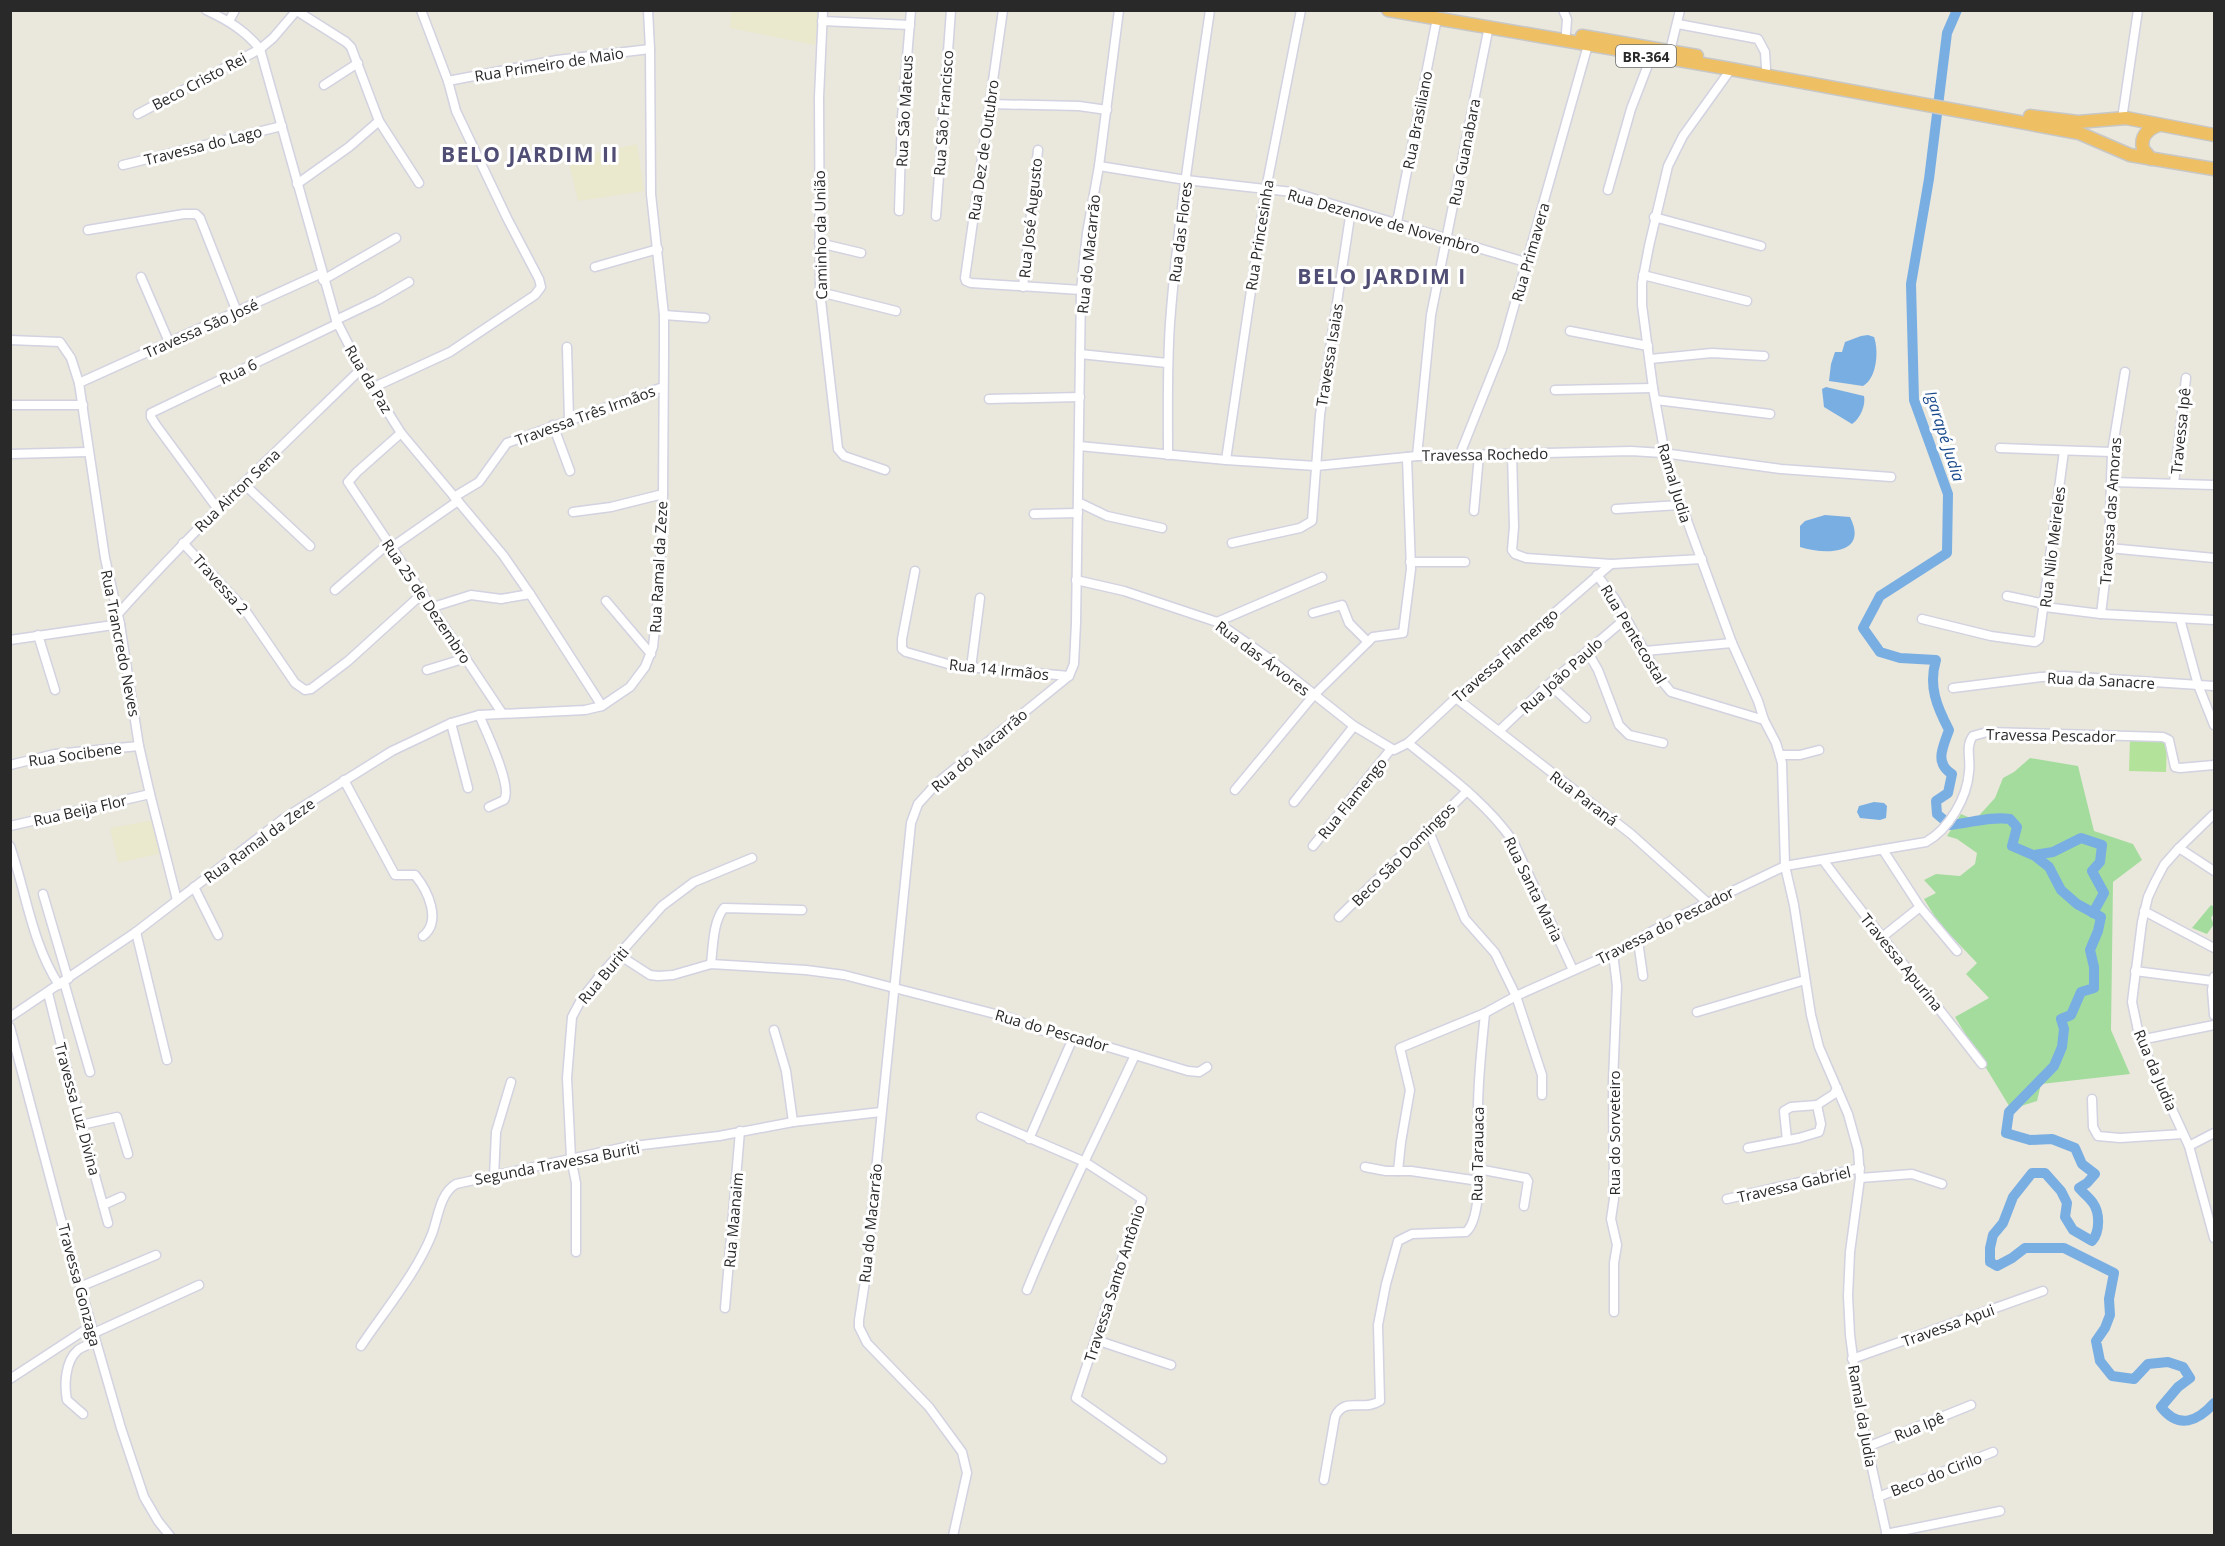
<svg xmlns="http://www.w3.org/2000/svg" width="2225" height="1546" viewBox="0 0 2225 1546" font-family="'Open Sans',sans-serif">
<rect width="100%" height="100%" fill="#eae7dc"/>
<g fill="#eae8cd">
<path d="M731,11H818L815,45L730,28Z"/>
<path d="M637,144L644,191L578,201L568,159Z"/>
<path d="M155,820L162,853L118,863L110,828Z"/>
</g>
<g fill="#a4dc9e">
<path d="M2030,758L2078,766L2094,831L2133,844L2142,860L2113,882L2111,1030L2130,1074L2041,1084L2037,1101L2011,1109L1955,1017L1989,998L1966,974L1977,963L1938,922L1924,899L1936,893L1924,880L1936,874L1960,876L1975,864L1977,853L1957,839L1947,836L1961,814L1975,820L1995,798L2003,778L2014,772Z"/>
<path d="M2211,905L2214,907V913L2211,918L2214,924L2207,934L2192,928Z"/>
</g>
<path fill="#b3e29a" d="M2130,739L2167,740L2166,772L2129,771Z"/>
<g fill="#79aee3">
<path d="M1868,335L1874,337C1879,351 1877,378 1863,386L1829,381L1831,364L1835,352H1842L1845,342L1861,336Z"/>
<path d="M1826,387L1864,396C1866,405 1860,419 1852,424L1824,407L1822,389Z"/>
<path d="M1825,515L1850,517C1869,555 1825,555 1800,547V526L1805,521Z"/>
<path d="M1874,802L1884,803L1887,806L1886,818L1880,820L1860,818L1857,812L1859,806Z"/>
</g>
<g fill="none" stroke-linecap="round" stroke-linejoin="round">
<g stroke="#79aee3" stroke-width="10">
<path d="M1957,10L1947,33L1929,179L1911,284L1914,400L1948,494L1947,553L1880,596L1863,628L1880,652L1900,658L1936,660C1928,686 1937,707 1949,730C1943,747 1934,763 1952,774L1948,793L1936,801L1937,814L1950,825C1970,823 1991,816 2010,819L2017,827L2012,846L2035,856L2049,867L2061,890L2077,904L2101,917L2098,931L2090,950L2094,967V988L2081,992L2071,1015L2061,1019L2064,1029L2062,1047L2054,1066L2009,1112L2006,1133L2030,1140L2052,1139L2075,1148L2082,1164L2095,1174L2087,1183L2079,1188C2083,1193 2089,1197 2093,1203C2100,1213 2100,1232 2092,1241L2073,1230L2065,1217L2067,1203L2061,1191L2045,1173H2032L2013,1197L2003,1223L1993,1235L1990,1248V1262L1997,1266L2012,1258L2025,1248H2064L2114,1273L2109,1299L2110,1315L2105,1328L2096,1341L2100,1361L2112,1376L2134,1379L2148,1364L2168,1362L2183,1367L2190,1378L2178,1387L2161,1407C2179,1430 2198,1421 2214,1403"/>
<path d="M2034,855L2053,852L2081,838L2102,845L2100,862L2092,871L2104,893L2093,913"/>
</g>
<defs>
<g id="minor">
<path d="M297,10L273,38L260,49L336,320L361,369L401,433L503,555L530,594L602,706"/>
<path d="M823,10L819,97L820,292L838,449L844,456L885,470"/>
<path d="M1003,10L965,278L966,281L971,283L1081,290"/>
<path d="M1563,10L1567,19L1566,33"/>
<path d="M297,11L346,42L351,47L379,121L419,183"/>
<path d="M229,21L235,10"/>
<path d="M822,21L910,25"/>
<path d="M1678,24L1758,39L1765,52L1766,68"/>
<path d="M1670,51L1680,10"/>
<path d="M1731,69L1683,136L1668,166L1649,246L1642,283V305L1653,388L1667,466L1732,643L1758,701L1764,720L1776,743L1782,763L1785,866L1794,905L1811,1015L1819,1047L1848,1114L1858,1150L1860,1178L1850,1252L1848,1296L1850,1335L1861,1418L1887,1536"/>
<path d="M448,81L557,60L650,49"/>
<path d="M324,85L358,63"/>
<path d="M990,104L1079,106L1107,110"/>
<path d="M138,114L260,49C245,30 227,20 206,10"/>
<path d="M2122,119L2138,10"/>
<path d="M123,165L282,126"/>
<path d="M1099,166L1186,180L1292,192L1525,262"/>
<path d="M297,184L349,147L379,121"/>
<path d="M1608,190L1631,109L1651,57"/>
<path d="M899,211L902,117L911,10"/>
<path d="M936,216L951,10"/>
<path d="M1654,217L1761,246"/>
<path d="M1397,222L1437,18"/>
<path d="M88,230L184,214H196L200,218L237,312"/>
<path d="M819,243L861,253"/>
<path d="M595,267L658,249"/>
<path d="M1643,275L1747,301"/>
<path d="M141,277L169,342"/>
<path d="M323,280L396,238"/>
<path d="M1023,287L1038,150"/>
<path d="M820,292L896,311"/>
<path d="M664,315L705,318"/>
<path d="M336,320L378,300L409,282"/>
<path d="M1570,331L1648,346"/>
<path d="M10,340L60,342L71,358L79,383L105,558L120,624L139,746L150,794L177,900"/>
<path d="M567,347L569,420"/>
<path d="M1080,354L1167,363"/>
<path d="M1650,359L1712,353L1764,356"/>
<path d="M79,383L322,273"/>
<path d="M372,388L450,352L535,295L541,287L539,279L507,218L456,111L448,81L421,10"/>
<path d="M1555,390L1653,388"/>
<path d="M989,399L1080,397"/>
<path d="M1656,400L1770,414"/>
<path d="M10,405H83"/>
<path d="M553,425L570,471"/>
<path d="M401,433L357,472L348,482L502,713"/>
<path d="M1079,446L1226,460L1316,466L1417,456L1631,451L1663,453L1781,469L1891,477"/>
<path d="M2000,448L2112,452"/>
<path d="M1512,453L1514,527L1512,550L1515,554L1526,558L1611,564L1702,559"/>
<path d="M10,454L88,452"/>
<path d="M1460,454L1502,349L1588,45"/>
<path d="M1168,455C1168,411 1167,367 1170,323C1178,218 1195,114 1210,10"/>
<path d="M1417,456L1431,315L1489,26"/>
<path d="M1226,460L1266,189L1301,10"/>
<path d="M2112,482L2214,485"/>
<path d="M2174,483L2186,378"/>
<path d="M244,484L310,546"/>
<path d="M454,497L479,482L507,443L663,387"/>
<path d="M1078,502L1107,516L1162,528"/>
<path d="M217,508L156,425L151,417V413L337,324"/>
<path d="M1616,509L1679,505"/>
<path d="M1474,511L1479,455"/>
<path d="M573,512L611,507L663,494"/>
<path d="M1034,514L1078,513"/>
<path d="M183,543L245,610L295,683L305,690L311,689L348,661L423,593"/>
<path d="M1232,543L1300,528L1312,521L1320,415L1351,210"/>
<path d="M392,547L458,501"/>
<path d="M2109,548L2214,558"/>
<path d="M1410,562H1465"/>
<path d="M915,571L902,639V649L906,652L955,666L1069,676"/>
<path d="M1597,575L1615,599L1661,680L1671,692L1764,720"/>
<path d="M1076,580L1124,591L1217,622L1267,657L1354,726L1394,750L1408,743L1456,698L1611,564"/>
<path d="M335,590L389,543"/>
<path d="M2007,596L2045,604"/>
<path d="M606,601L651,654"/>
<path d="M433,607L471,595L501,599L530,594"/>
<path d="M2045,607L2101,614L2214,620"/>
<path d="M1313,613L1342,605L1349,623L1368,642"/>
<path d="M2101,614L2109,548L2112,452L2125,372"/>
<path d="M117,615C194,529 278,450 361,369"/>
<path d="M1922,619L1991,636L2035,642L2039,639L2064,451"/>
<path d="M2180,619L2198,685L2214,725"/>
<path d="M1217,622L1322,577"/>
<path d="M38,635L55,690"/>
<path d="M10,640L120,624"/>
<path d="M1587,651L1598,670L1619,725L1629,735L1663,743"/>
<path d="M1645,651L1732,643"/>
<path d="M971,668L980,598"/>
<path d="M427,670L466,658"/>
<path d="M1549,684L1586,718"/>
<path d="M1953,688L2041,677L2064,676L2214,686"/>
<path d="M1456,698L1631,834L1708,903"/>
<path d="M479,715C486,731 513,787 504,800L489,807"/>
<path d="M451,723L468,788"/>
<path d="M1499,731L1549,684L1625,619"/>
<path d="M1408,743C1445,773 1485,801 1513,841L1573,970"/>
<path d="M1780,755H1800L1819,750"/>
<path d="M10,765L55,754L139,746"/>
<path d="M344,780L395,875H415C428,891 442,921 423,936"/>
<path d="M1235,790L1313,696L1373,637L1403,633L1411,569L1407,457"/>
<path d="M1294,802L1354,726"/>
<path d="M2214,814L2179,848L2164,865L2155,882L2148,897L2142,922L2132,1002L2140,1040L2189,1146L2214,1238"/>
<path d="M10,826L150,794"/>
<path d="M1428,829L1465,919L1495,953L1516,996L1542,1075V1095"/>
<path d="M10,846C26,892 32,944 59,985"/>
<path d="M1313,846L1391,749"/>
<path d="M2179,848L2214,871"/>
<path d="M1883,850L1920,907L1957,951"/>
<path d="M1823,860C1874,929 1929,995 1982,1064"/>
<path d="M194,887L218,935"/>
<path d="M43,894L68,979"/>
<path d="M2144,911L2214,948"/>
<path d="M1339,917L1467,791"/>
<path d="M136,932L167,1060"/>
<path d="M1881,938L1920,907"/>
<path d="M1638,941L1643,976"/>
<path d="M1613,953L1617,986L1613,1081L1614,1199L1611,1219L1617,1245L1614,1263V1312"/>
<path d="M619,955L650,975L658,976L673,975L711,964L806,970L844,975L1011,1018L1040,1030L1105,1046L1188,1071L1199,1072L1207,1067"/>
<path d="M711,964C713,947 713,921 724,908L802,910"/>
<path d="M2135,971L2213,981"/>
<path d="M2214,977L2212,990L2214,1015"/>
<path d="M64,982L90,1072"/>
<path d="M48,993L81,1125L108,1223"/>
<path d="M1697,1012L1805,980"/>
<path d="M10,1017L136,932L283,819L392,751L451,723L479,715L585,710L602,706L630,687L645,667L653,647L659,589L663,494L664,349V315L651,194L650,49L648,10"/>
<path d="M10,1027L63,1227L121,1428L144,1497L158,1521L170,1536"/>
<path d="M774,1030L786,1071L793,1122"/>
<path d="M2140,1040L2214,1025"/>
<path d="M2092,1099L2093,1127L2098,1136L2120,1138L2183,1134"/>
<path d="M1817,1105L1834,1094L1837,1088"/>
<path d="M981,1117L1085,1162L1142,1199L1076,1398L1162,1459"/>
<path d="M81,1125L117,1117L128,1154"/>
<path d="M1029,1139L1073,1038"/>
<path d="M1787,1140L1784,1111L1791,1107L1817,1105"/>
<path d="M2189,1146L2214,1133"/>
<path d="M1748,1148L1799,1138L1819,1132L1821,1124L1817,1105"/>
<path d="M1365,1167L1386,1171H1411L1479,1181"/>
<path d="M1478,1169L1526,1178L1528,1181L1524,1206"/>
<path d="M1398,1171L1401,1142L1410,1090L1400,1048L1485,1013L1516,996L1613,953L1674,919L1785,866L1926,842C1949,829 1967,798 1969,772C1971,760 1965,746 1973,736L1987,732L2163,737L2169,740L2175,767L2180,768L2214,765"/>
<path d="M494,1177L496,1132L511,1082"/>
<path d="M1860,1178L1912,1174L1942,1184"/>
<path d="M1727,1199L1860,1168"/>
<path d="M103,1205L121,1197"/>
<path d="M576,1252V1183L571,1158L567,1078L572,1017L581,1000L599,977L662,906L694,882L752,858"/>
<path d="M82,1286L156,1255"/>
<path d="M1027,1290C1059,1210 1099,1133 1135,1055"/>
<path d="M725,1308L740,1131"/>
<path d="M94,1333L199,1285"/>
<path d="M1096,1340L1171,1365"/>
<path d="M361,1346C385,1310 416,1274 432,1234C438,1218 440,1193 456,1184L625,1147L719,1136L793,1122L881,1112"/>
<path d="M1852,1359L2043,1291"/>
<path d="M10,1379L91,1326"/>
<path d="M83,1414L67,1400C64,1385 65,1361 78,1350C83,1346 90,1345 95,1341"/>
<path d="M1867,1447L1971,1405"/>
<path d="M1324,1480L1335,1417C1344,1396 1363,1412 1380,1401L1378,1325L1386,1284L1398,1241L1412,1234L1466,1232C1485,1216 1478,1136 1478,1110C1478,1077 1482,1045 1485,1013"/>
<path d="M1878,1497L1993,1452"/>
<path d="M1886,1534L2000,1511"/>
<path d="M953,1536L967,1473L962,1452L929,1407L867,1343L859,1327V1320L869,1255L872,1210L911,823L918,804L937,783L1069,676L1074,664L1076,623L1081,290L1087,233L1099,166L1119,10"/>
</g>
<g id="highway">
<path d="M1388,10L1731,69L2079,133L2130,155L2214,169"/>
<path d="M1582,36L1697,56"/>
<path d="M2030,116L2078,122L2126,118L2214,135"/>
<path d="M2151,159L2143,149C2140,136 2148,129 2159,125"/>
</g>
</defs>
<use href="#minor" stroke="#d2d2e1" stroke-width="11"/>
<use href="#highway" stroke="#c7c7c7" stroke-width="15"/>
<use href="#minor" stroke="#fff" stroke-width="8"/>
<use href="#highway" stroke="#efc063" stroke-width="12"/>
</g>
<g text-anchor="middle" dominant-baseline="central" stroke-width="6" stroke-linejoin="round" paint-order="stroke">
<rect fill="#fff" stroke="#696969" stroke-width="1.5" x="1616" y="45" width="60" height="22" rx="4.5"/>
<g font-size="14" font-weight="bold" fill="#292929">
<text x="1646" y="56">BR-364</text>
</g>
<g font-size="15" fill="#292929" stroke="#fff">
<text transform="translate(549 64) rotate(-9)">Rua Primeiro de Maio</text>
<text transform="translate(199 81) rotate(-28)">Beco Cristo Rei</text>
<text transform="translate(904 111) rotate(-87)">Rua São Mateus</text>
<text transform="translate(943 113) rotate(-86)">Rua São Francisco</text>
<text transform="translate(1417 120) rotate(-79)">Rua Brasiliano</text>
<text transform="translate(203 145) rotate(-14)">Travessa do Lago</text>
<text transform="translate(983 150) rotate(-82)">Rua Dez de Outubro</text>
<text transform="translate(1464 152) rotate(-79)">Rua Guanabara</text>
<text transform="translate(1030 218) rotate(-84)">Rua José Augusto</text>
<text transform="translate(1384 221) rotate(16)">Rua Dezenove de Novembro</text>
<text transform="translate(1180 232) rotate(-83)">Rua das Flores</text>
<text transform="translate(820 235) rotate(-91)">Caminho da União</text>
<text transform="translate(1259 235) rotate(-81)">Rua Princesinha</text>
<text transform="translate(1530 252) rotate(-74)">Rua Primavera</text>
<text transform="translate(1088 254) rotate(-84)">Rua do Macarrão</text>
<text transform="translate(201 328) rotate(-24)">Travessa São José</text>
<text transform="translate(1329 355) rotate(-81)">Travessa Isaias</text>
<text transform="translate(238 371) rotate(-25)">Rua 6</text>
<text transform="translate(369 379) rotate(59)">Rua da Paz</text>
<text transform="translate(585 415) rotate(-20)">Travessa Três Irmãos</text>
<text transform="translate(2180 431) rotate(-84)">Travessa Ipê</text>
<text transform="translate(1485 454) rotate(-1)">Travessa Rochedo</text>
<text transform="translate(1675 483) rotate(73)">Ramal Judia</text>
<text transform="translate(237 490) rotate(-44)">Rua Airton Sena</text>
<text transform="translate(2110 511) rotate(-86)">Travessa das Amoras</text>
<text transform="translate(2052 547) rotate(-83)">Rua Nilo Meireles</text>
<text transform="translate(658 567) rotate(-87)">Rua Ramal da Zeze</text>
<text transform="translate(221 584) rotate(48)">Travessa 2</text>
<text transform="translate(427 601) rotate(56)">Rua 25 de Dezembro</text>
<text transform="translate(1634 634) rotate(59)">Rua Pentecostal</text>
<text transform="translate(121 643) rotate(79)">Rua Trancredo Neves</text>
<text transform="translate(1505 655) rotate(-41)">Travessa Flamengo</text>
<text transform="translate(1263 658) rotate(37)">Rua das Árvores</text>
<text transform="translate(999 669) rotate(6)">Rua 14 Irmãos</text>
<text transform="translate(1561 675) rotate(-42)">Rua João Paulo</text>
<text transform="translate(2101 680) rotate(3)">Rua da Sanacre</text>
<text transform="translate(2051 735) rotate(1)">Travessa Pescador</text>
<text transform="translate(979 750) rotate(-40)">Rua do Macarrão</text>
<text transform="translate(75 754) rotate(-8)">Rua Socibene</text>
<text transform="translate(1352 798) rotate(-51)">Rua Flamengo</text>
<text transform="translate(1584 798) rotate(37)">Rua Paraná</text>
<text transform="translate(80 810) rotate(-13)">Rua Beija Flor</text>
<text transform="translate(259 840) rotate(-36)">Rua Ramal da Zeze</text>
<text transform="translate(1403 854) rotate(-45)">Beco São Domingos</text>
<text transform="translate(1534 889) rotate(64)">Rua Santa Maria</text>
<text transform="translate(1665 925) rotate(-27)">Travessa do Pescador</text>
<text transform="translate(1902 962) rotate(51)">Travessa Apurina</text>
<text transform="translate(603 975) rotate(-50)">Rua Buriti</text>
<text transform="translate(1052 1030) rotate(16)">Rua do Pescador</text>
<text transform="translate(2156 1070) rotate(67)">Rua da Judia</text>
<text transform="translate(78 1109) rotate(75)">Travessa Luz Divina</text>
<text transform="translate(1614 1133) rotate(-90)">Rua do Sorveteiro</text>
<text transform="translate(1477 1154) rotate(-89)">Rua Tarauaca</text>
<text transform="translate(557 1163) rotate(-11)">Segunda Travessa Buriti</text>
<text transform="translate(1794 1184) rotate(-13)">Travessa Gabriel</text>
<text transform="translate(733 1220) rotate(-85)">Rua Maanaim</text>
<text transform="translate(870 1223) rotate(-84)">Rua do Macarrão</text>
<text transform="translate(1114 1283) rotate(-72)">Travessa Santo Antônio</text>
<text transform="translate(80 1285) rotate(75)">Travessa Gonzaga</text>
<text transform="translate(1948 1325) rotate(-20)">Travessa Apui</text>
<text transform="translate(1863 1416) rotate(80)">Ramal da Judia</text>
<text transform="translate(1919 1426) rotate(-22)">Rua Ipê</text>
<text transform="translate(1936 1474) rotate(-21)">Beco do Cirilo</text>
</g>
<g font-size="16" font-style="italic" fill="#1a4a8d" stroke="#fff">
<text transform="translate(1945 436) rotate(72)">Igarapé Judia</text>
</g>
<g font-size="21" font-weight="bold" letter-spacing="1.5" fill="#504e75" stroke="#fff">
<text x="530" y="154">BELO JARDIM II</text>
<text x="1382" y="276">BELO JARDIM I</text>
</g>
</g>
<rect width="2225" height="1546" fill="none" stroke="#292929" stroke-width="24"/>
</svg>
